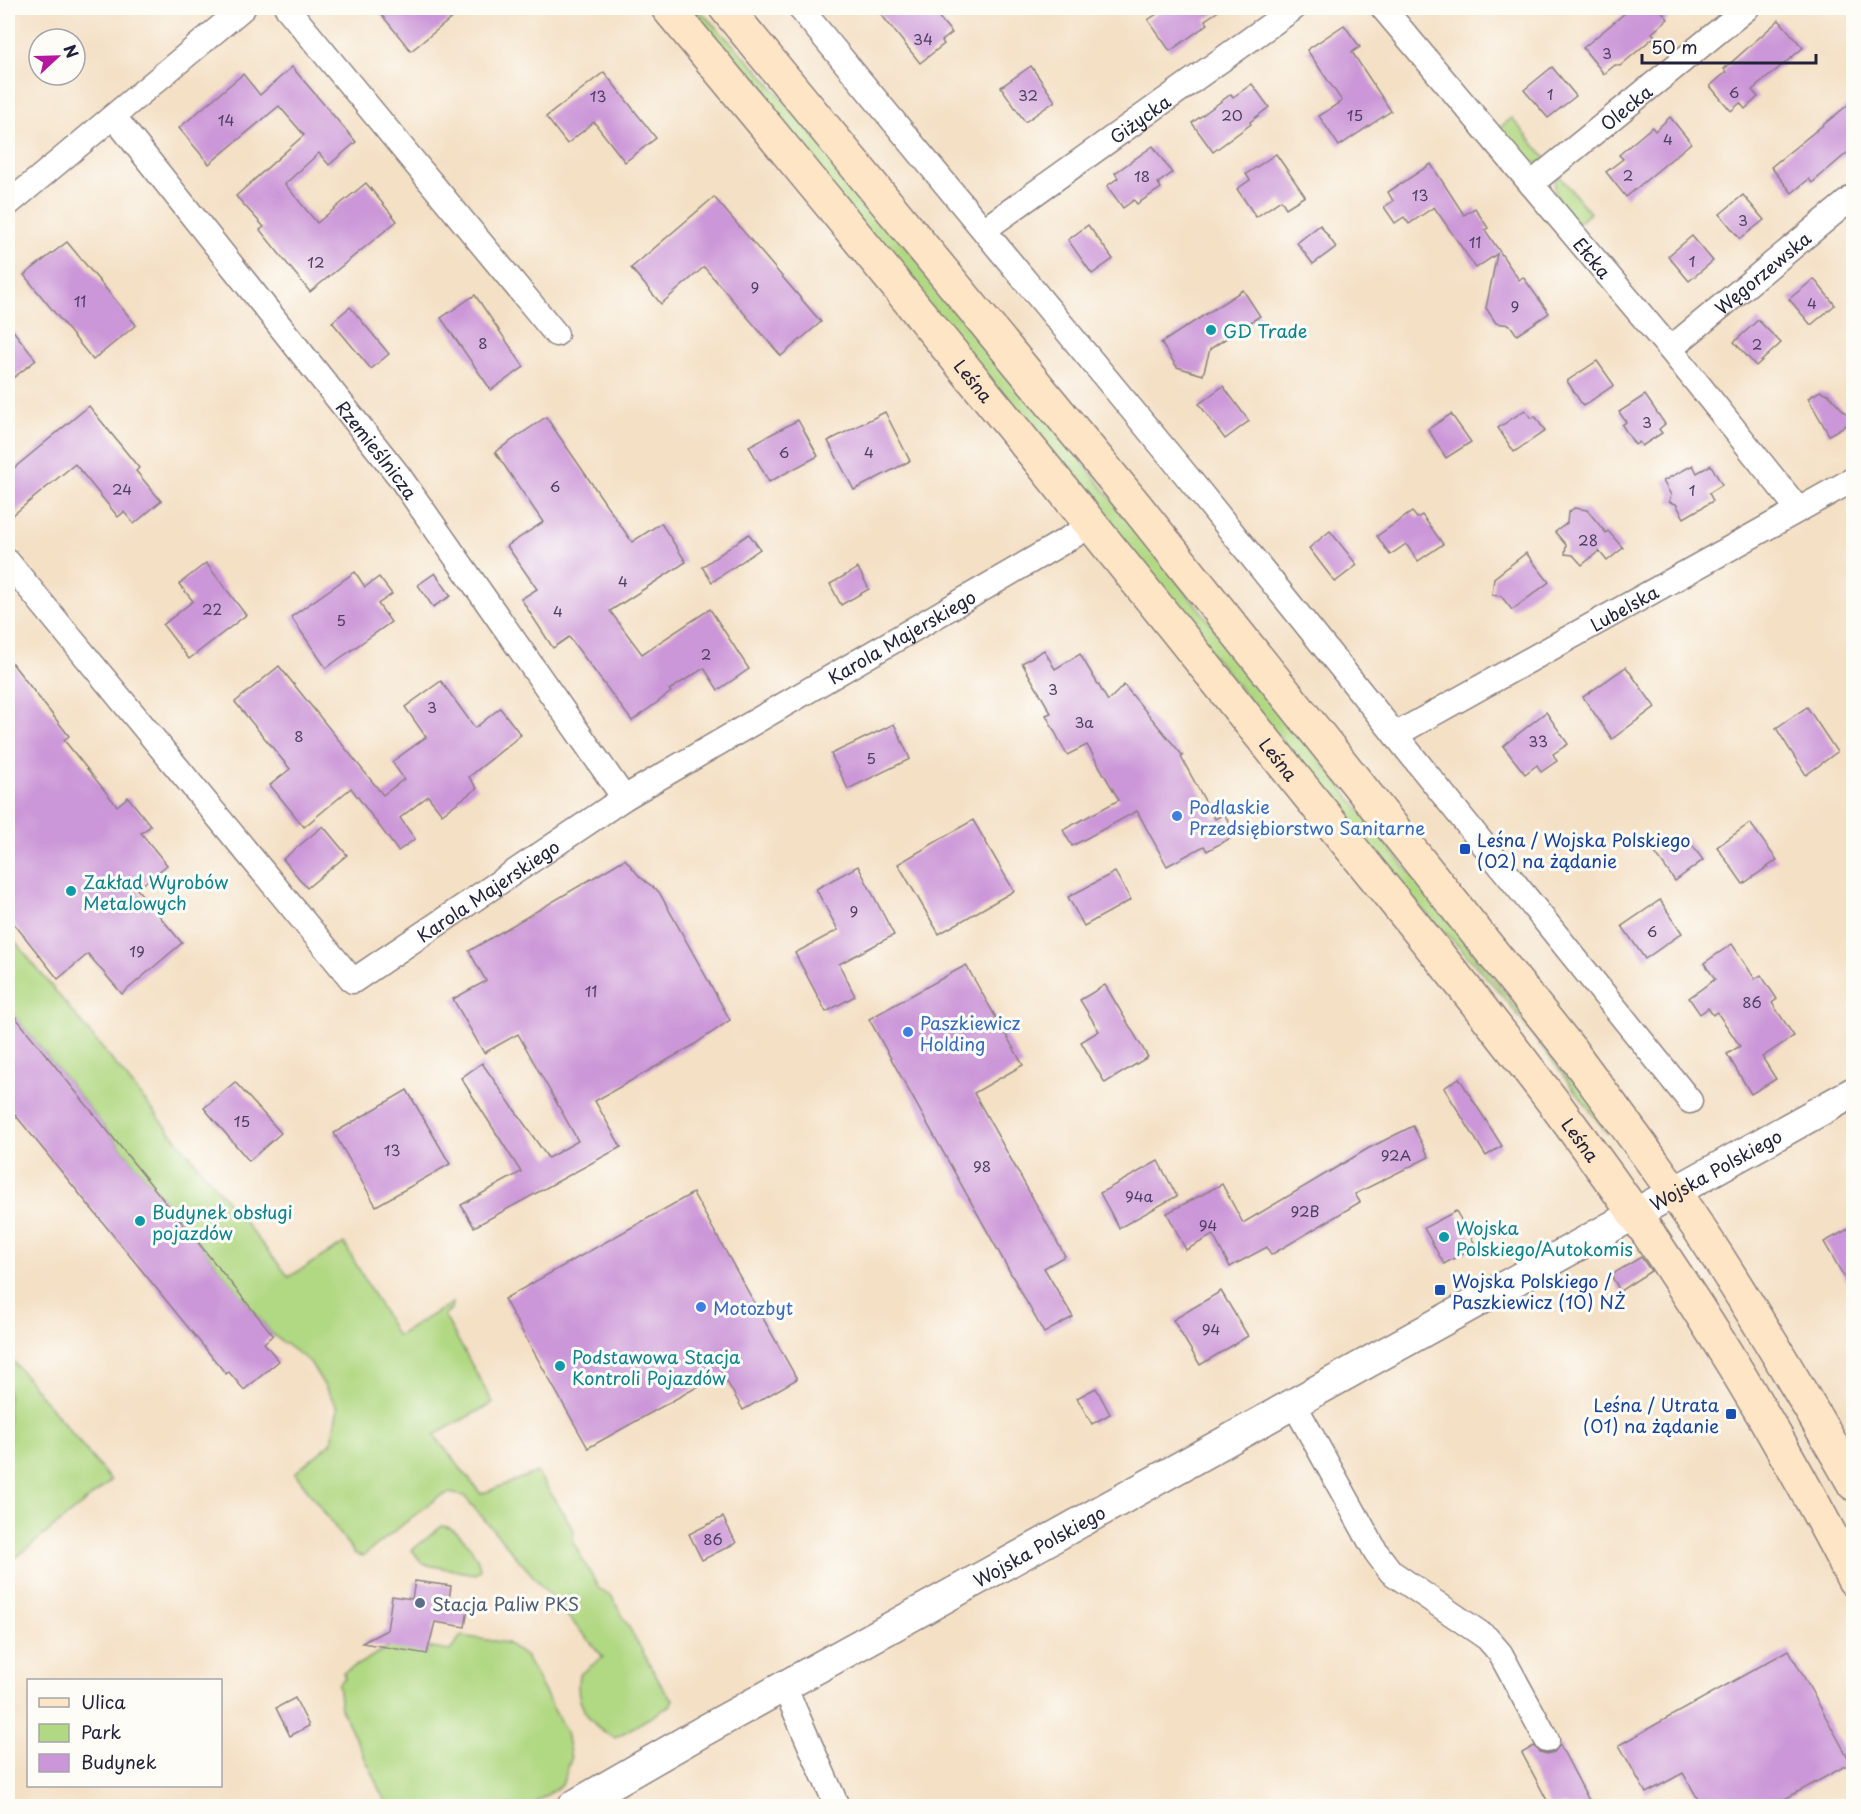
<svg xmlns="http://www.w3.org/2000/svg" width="1861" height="1814" viewBox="0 0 1861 1814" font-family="'Playpen Sans',sans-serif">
<rect width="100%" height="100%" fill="#fdfcf7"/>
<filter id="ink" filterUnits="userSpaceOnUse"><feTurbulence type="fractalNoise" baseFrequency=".0167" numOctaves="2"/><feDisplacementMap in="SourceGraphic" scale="12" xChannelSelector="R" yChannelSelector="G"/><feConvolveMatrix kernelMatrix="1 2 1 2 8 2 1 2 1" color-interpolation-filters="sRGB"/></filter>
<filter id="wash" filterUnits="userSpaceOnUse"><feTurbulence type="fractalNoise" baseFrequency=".008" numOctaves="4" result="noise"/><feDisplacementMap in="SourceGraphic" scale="24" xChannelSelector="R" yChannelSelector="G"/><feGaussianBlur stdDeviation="1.35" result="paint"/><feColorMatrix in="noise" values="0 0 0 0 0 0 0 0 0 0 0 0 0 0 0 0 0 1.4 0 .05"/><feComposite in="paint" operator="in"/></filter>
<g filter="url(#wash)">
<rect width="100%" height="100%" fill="#f4e0c5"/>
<g fill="#b1d882" stroke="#6a7d5e" stroke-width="1.5">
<path d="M685,8H697L758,70L974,326L1614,1129L1607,1133L1504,997L1461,949L1405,891Z"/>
<path d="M1512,118L1547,160L1540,164L1526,161L1498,129Z"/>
<path d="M1559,175L1590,213L1578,224C1566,210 1545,193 1559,175Z"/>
<path d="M8,933L289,1277L344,1243L397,1336L452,1303L451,1309L444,1315L493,1403L434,1435L481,1494L537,1472L574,1530L573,1542L600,1590L611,1595L664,1690L673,1699L670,1706L615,1738C589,1725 574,1704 579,1675L603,1657L464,1496L449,1493L438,1497L363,1556L355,1554L295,1473L331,1443L338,1408L310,1362L273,1335L8,1008Z"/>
<path d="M8,1355L111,1481L8,1564Z"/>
<path d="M442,1526C458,1527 480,1555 480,1571L474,1574L423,1564L412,1550Z"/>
<path d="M461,1636L507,1643L526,1657L566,1732L571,1759L562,1785L530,1806H388L341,1708L338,1684L345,1678L343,1673L392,1645L393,1642L450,1651Z"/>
</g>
<g id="blocks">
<g fill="#cc97d8">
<path d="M376,8H464L411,51Z"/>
<path d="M876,8H931L952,33L942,41L944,44L920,63Z"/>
<path d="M1166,8H1223L1205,20L1208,24L1170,51L1148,20Z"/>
<path d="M1631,8H1659L1668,19L1652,33L1655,36L1620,66L1615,65L1604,74L1583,48Z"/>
<path d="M1779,20L1803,48L1752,90L1758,97L1745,109L1740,103L1731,111L1710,86L1726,72L1724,69Z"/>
<path d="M1344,25L1360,47L1352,52L1391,111L1339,146L1319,116L1342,101L1307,50Z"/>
<path d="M1031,66L1055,101L1025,122L1001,87Z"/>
<path d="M292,67L356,142L329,165L319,153L285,184L317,223L366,183L397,221L310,292L260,230L264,227L236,196L304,135L279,106L209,164L179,128L243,74L260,95Z"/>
<path d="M1552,67L1576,96L1548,118L1524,90Z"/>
<path d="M604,72L656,138L625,162L594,122L567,144L546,117Z"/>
<path d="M1252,84L1269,107L1250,122L1251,124L1213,152L1192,123L1231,94L1233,97Z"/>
<path d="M1854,100V147L1812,183L1809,179L1792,193L1771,167Z"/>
<path d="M1670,117L1691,143L1626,197L1606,172L1623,159L1619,155L1627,148L1652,127L1655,131Z"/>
<path d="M1153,146L1172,173L1158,183L1161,188L1137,204L1134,200L1123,208L1107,186L1118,178L1115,173Z"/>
<path d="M1276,154L1305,196L1286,208L1281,200L1256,217L1237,189L1250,180L1246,174Z"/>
<path d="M1431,164L1464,215L1475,208L1488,228L1485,230L1519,280L1523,277L1549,313L1517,335L1510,325L1496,323L1486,308L1497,254L1476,268L1434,207L1409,224L1404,217L1395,223L1384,207L1393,201L1388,192Z"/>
<path d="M1743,195L1764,220L1740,239L1720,214Z"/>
<path d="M714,197L821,322L781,356L704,267L661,304L631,268Z"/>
<path d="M1088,225L1113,259L1092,274L1068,240Z"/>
<path d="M1320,225L1336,247L1313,264L1297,243Z"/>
<path d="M1692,236L1713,261L1689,281L1668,256Z"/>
<path d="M67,242L136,325L93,360L24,275Z"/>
<path d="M1814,279L1835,305L1811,325L1789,299Z"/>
<path d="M1243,290L1260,316L1210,349L1203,375L1177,367L1161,343Z"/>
<path d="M475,295L524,367L491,390L441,318Z"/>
<path d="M350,307L389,354L371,369L332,322Z"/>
<path d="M1758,320L1781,343L1756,366L1734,342Z"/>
<path d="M8,324L36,360L8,382Z"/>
<path d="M1597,361L1614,385L1583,406L1567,381Z"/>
<path d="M1223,386L1249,421L1225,439L1199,404Z"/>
<path d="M1820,391L1828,394L1853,421L1829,435L1808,398Z"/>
<path d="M1645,395L1665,424L1659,429L1662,433L1642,446L1639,442L1635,445L1622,425L1626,422L1619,412Z"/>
<path d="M89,406L139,468L136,471L161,501L134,524L124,512L118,517L75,464L8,519V473Z"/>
<path d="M1525,410L1531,418L1535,416L1545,431L1514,452L1498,428Z"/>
<path d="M885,412L910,461L854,490L828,441Z"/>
<path d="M1451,414L1471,442L1446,458L1428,429Z"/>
<path d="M546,417L632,542L661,523L686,562L610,611L642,654L710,609L749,669L718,690L704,668L669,690L671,692L632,721L569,637L553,648L521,599L537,589L507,546L543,522L495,452Z"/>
<path d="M798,420L818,456L769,482L749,446Z"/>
<path d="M1693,465L1697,473L1711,465L1722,485L1709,493L1713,501L1684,518L1676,504L1669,502L1671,495L1663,481Z"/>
<path d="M1574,508L1587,510L1606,533L1608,531L1623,548L1607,561L1599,551L1582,565L1573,555L1565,554L1566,545L1555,532L1567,523L1568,513Z"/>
<path d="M1412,512L1417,518L1422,515L1443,544L1418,561L1406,544L1390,555L1377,536Z"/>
<path d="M1330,531L1357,565L1335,582L1309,548Z"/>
<path d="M749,534L760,549L712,582L702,567Z"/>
<path d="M1526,553L1549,582L1512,610L1501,596L1492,595L1494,578Z"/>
<path d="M206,563L246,615L189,659L163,625L193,601L179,584Z"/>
<path d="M858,568L869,589L841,605L830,584Z"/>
<path d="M355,572L365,587L379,577L392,594L378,604L391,622L326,668L291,617Z"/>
<path d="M435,573L451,596L433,607L418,585Z"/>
<path d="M1044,650L1055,669L1080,654L1108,701L1124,685L1183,756L1181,757L1215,819L1224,814L1236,835L1207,851L1204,846L1167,866L1137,811L1072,846L1063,830L1119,800L1087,745L1067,755L1046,715L1051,713L1022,663Z"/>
<path d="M8,658L69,736L64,740L117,806L128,797L151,826L141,833L167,865L137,889L182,943L122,994L88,954L58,979L8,916Z"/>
<path d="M279,666L383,795L404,779L392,762L426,737L405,707L441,681L475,728L500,708L521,735L469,777L477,788L442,814L428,796L400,818L415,839L398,851L351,788L304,827L270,785L290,769L235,702Z"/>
<path d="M1626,667L1655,707L1612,739L1583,697Z"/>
<path d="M1807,707L1837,752L1806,775L1776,728Z"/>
<path d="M1546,712L1568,744L1553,754L1557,761L1541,772L1537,765L1525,774L1503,746Z"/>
<path d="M894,724L910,759L848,789L831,754Z"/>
<path d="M973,820L1014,891L939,934L898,864Z"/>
<path d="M1750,823L1777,860L1743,884L1717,847Z"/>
<path d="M323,826L347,855L307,888L283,859Z"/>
<path d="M1684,834L1703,860L1675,881L1655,853L1672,840L1674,842Z"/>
<path d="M625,859L640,877L659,892L730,1020L692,1046L595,1101L621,1147L474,1227L461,1205L521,1172L461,1078L482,1063L548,1158L578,1141L518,1034L484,1053L453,999L486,981L469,951Z"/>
<path d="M858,866L894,935L839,964L855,996L826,1012L795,953L838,930L816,889Z"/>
<path d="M1115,872L1131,900L1084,926L1068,897Z"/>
<path d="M1660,900L1682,933L1645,959L1622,926Z"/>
<path d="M1732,944L1755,979L1761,975L1777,999L1772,1003L1794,1036L1762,1057L1776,1079L1751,1094L1727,1054L1740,1046L1717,1012L1713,1015L1708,1008L1700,1014L1689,998L1715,979L1704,963Z"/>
<path d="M966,965L1023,1065L974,1093L1065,1256L1044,1268L1073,1317L1044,1333L869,1019Z"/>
<path d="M1105,985L1148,1057L1105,1083L1081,1042L1099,1031L1080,1000Z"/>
<path d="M8,1008L273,1335L264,1343L279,1361L244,1390L229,1372L226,1374L8,1106Z"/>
<path d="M1459,1078L1502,1146L1486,1156L1444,1088Z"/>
<path d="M235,1082L281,1133L249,1161L204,1108Z"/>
<path d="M407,1090L450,1164L376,1206L334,1133Z"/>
<path d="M1413,1126L1429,1157L1355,1194L1360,1202L1271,1255L1267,1247L1230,1267L1213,1235L1186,1250L1167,1213L1222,1184L1243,1223L1369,1148Z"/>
<path d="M1158,1161L1177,1196L1119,1228L1100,1193Z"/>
<path d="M693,1193L797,1379L743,1410L722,1373L588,1448L504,1299Z"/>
<path d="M1456,1211L1476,1246L1444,1264L1424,1228Z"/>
<path d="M1854,1226V1294L1824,1242Z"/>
<path d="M1641,1257L1651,1271L1620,1291L1611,1275Z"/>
<path d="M1221,1291L1248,1336L1200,1365L1173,1320Z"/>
<path d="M1096,1388L1110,1414L1092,1424L1077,1398Z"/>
<path d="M723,1517L736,1543L702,1560L689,1534Z"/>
<path d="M415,1581L451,1586L448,1606L468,1609L465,1627L435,1622L427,1654L362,1643L387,1630L392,1596L412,1599Z"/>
<path d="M1789,1650L1851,1763L1772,1806H1702L1683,1773L1646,1793L1619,1745Z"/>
<path d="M295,1698L309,1726L290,1736L276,1708Z"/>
<path d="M1560,1745L1592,1806H1550L1522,1753L1534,1746L1540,1752L1547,1754L1554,1752Z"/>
</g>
</g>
</g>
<g filter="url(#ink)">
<use href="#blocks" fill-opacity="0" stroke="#8b8180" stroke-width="1.5"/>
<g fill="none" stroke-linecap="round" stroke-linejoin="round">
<defs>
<g id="minor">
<path d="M287,8L556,334"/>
<path d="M800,8L1186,475L1690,1101"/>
<path id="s1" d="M1383,8L1670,349L1798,509"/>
<path id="s2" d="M114,117L399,476L624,798"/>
<path id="s3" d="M1531,184L1747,8"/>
<path d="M8,204L243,8"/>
<path id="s4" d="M985,229L1294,8"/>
<path id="s5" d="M1670,349L1854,196"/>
<path id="s6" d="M8,562L353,981L624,798L1092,525"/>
<path id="s7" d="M1395,735L1854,479"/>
<path d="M1294,1404L1376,1552L1391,1572L1487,1638L1500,1653L1547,1740"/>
<path d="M784,1686L837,1806"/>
</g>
<g id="tertiary">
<path id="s8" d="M573,1806L705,1730L982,1577L1854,1092"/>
</g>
<g id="secondary">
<path id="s9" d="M668,8C875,257 1079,508 1281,761C1382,887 1487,1011 1583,1142C1685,1279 1775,1427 1854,1580"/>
<path d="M726,8L1135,505L1571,1051C1621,1119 1672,1186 1717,1256C1765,1331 1810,1407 1854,1484"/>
</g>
</defs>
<use href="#minor" stroke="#8b8180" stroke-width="27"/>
<use href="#tertiary" stroke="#8b8180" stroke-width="33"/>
<use href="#secondary" stroke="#8b8180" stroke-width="36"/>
<use href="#minor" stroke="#fff" stroke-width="24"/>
<use href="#tertiary" stroke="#fff" stroke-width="30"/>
<use href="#secondary" stroke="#fee5c5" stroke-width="33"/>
</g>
</g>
<g fill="#0f9aa8" stroke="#fdfcf7" stroke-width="2">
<circle cx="1211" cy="330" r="6"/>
<circle cx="71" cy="891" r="6"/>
<circle cx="140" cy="1221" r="6"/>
<circle cx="1444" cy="1237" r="6"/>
<circle cx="560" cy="1366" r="6"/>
</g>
<g fill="#3f7fe0" stroke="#fdfcf7" stroke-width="2">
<circle cx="1177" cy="816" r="6"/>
<circle cx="908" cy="1032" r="6"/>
<circle cx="701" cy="1307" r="6"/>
</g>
<g fill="#1a4fb4" stroke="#fdfcf7" stroke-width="2">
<rect x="1459" y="843" width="12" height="12" rx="3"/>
<rect x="1434" y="1284" width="12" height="12" rx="3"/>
<rect x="1725" y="1408" width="12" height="12" rx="3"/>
</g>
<circle fill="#5c6f8a" stroke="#fdfcf7" stroke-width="2" cx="420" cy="1603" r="6"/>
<g text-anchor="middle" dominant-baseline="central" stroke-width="6" stroke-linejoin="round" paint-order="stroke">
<g font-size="15" fill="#4c3f62">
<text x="923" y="38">34</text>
<text x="1607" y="52">3</text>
<text x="1734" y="91">6</text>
<text x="1550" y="93">1</text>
<text x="1028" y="94">32</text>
<text x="598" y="95">13</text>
<text x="1232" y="114">20</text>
<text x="1355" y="114">15</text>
<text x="226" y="119">14</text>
<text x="1668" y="138">4</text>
<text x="1628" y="174">2</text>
<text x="1142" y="175">18</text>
<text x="1420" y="194">13</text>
<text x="1743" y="219">3</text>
<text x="1475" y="241">11</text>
<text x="1692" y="260">1</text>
<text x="316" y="261">12</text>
<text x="755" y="286">9</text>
<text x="80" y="300">11</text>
<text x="1812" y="302">4</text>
<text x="1515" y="305">9</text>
<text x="483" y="342">8</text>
<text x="1757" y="343">2</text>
<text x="1647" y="421">3</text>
<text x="784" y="451">6</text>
<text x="869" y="451">4</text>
<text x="555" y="485">6</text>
<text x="122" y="488">24</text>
<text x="1692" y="489">1</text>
<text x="1588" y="539">28</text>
<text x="623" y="580">4</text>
<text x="212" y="608">22</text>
<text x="558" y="610">4</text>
<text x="341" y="619">5</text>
<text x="706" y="653">2</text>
<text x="1053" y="688">3</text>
<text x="432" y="706">3</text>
<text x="1084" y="721">3a</text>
<text x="299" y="735">8</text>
<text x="1538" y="740">33</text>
<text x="871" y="757">5</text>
<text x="854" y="910">9</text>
<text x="1652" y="930">6</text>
<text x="137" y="950">19</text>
<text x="591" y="990">11</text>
<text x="1752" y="1001">86</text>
<text x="242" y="1120">15</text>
<text x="392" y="1149">13</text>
<text x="1396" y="1154">92A</text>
<text x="982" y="1165">98</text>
<text x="1139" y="1195">94a</text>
<text x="1305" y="1210">92B</text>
<text x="1208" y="1224">94</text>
<text x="1211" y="1328">94</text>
<text x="713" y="1538">86</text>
</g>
<g font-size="18" fill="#22223b" stroke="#fdfcf7">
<text stroke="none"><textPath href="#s3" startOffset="122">Olecka</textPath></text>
<text stroke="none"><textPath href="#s4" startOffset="190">Giżycka</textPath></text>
<text stroke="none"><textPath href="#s1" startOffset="326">Ełcka</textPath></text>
<text stroke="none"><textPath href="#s5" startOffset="120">Węgorzewska</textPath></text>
<text stroke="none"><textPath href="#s9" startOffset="482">Leśna</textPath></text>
<text stroke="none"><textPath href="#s2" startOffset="424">Rzemieślnicza</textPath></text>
<text stroke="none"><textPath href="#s7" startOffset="262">Lubelska</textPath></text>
<text stroke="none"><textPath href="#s6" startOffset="1191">Karola Majerskiego</textPath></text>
<text stroke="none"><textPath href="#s9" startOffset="968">Leśna</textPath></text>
<text stroke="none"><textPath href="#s6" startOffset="705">Karola Majerskiego</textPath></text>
<text stroke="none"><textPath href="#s9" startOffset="1454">Leśna</textPath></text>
<text stroke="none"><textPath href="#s8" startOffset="1308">Wojska Polskiego</textPath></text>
<text stroke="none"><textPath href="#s8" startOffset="534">Wojska Polskiego</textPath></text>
</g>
<g font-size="18" fill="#0d838f" stroke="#fdfcf7" text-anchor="start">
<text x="1223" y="330">GD Trade</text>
<text x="83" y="881">Zakład Wyrobów<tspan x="83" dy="21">Metalowych</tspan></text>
<text x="152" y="1211">Budynek obsługi<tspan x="152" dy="21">pojazdów</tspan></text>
<text x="1456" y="1227">Wojska<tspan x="1456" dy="21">Polskiego/Autokomis</tspan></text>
<text x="572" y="1356">Podstawowa Stacja<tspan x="572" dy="21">Kontroli Pojazdów</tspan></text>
</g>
<g font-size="18" fill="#366cbe" stroke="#fdfcf7" text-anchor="start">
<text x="1189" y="806">Podlaskie<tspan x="1189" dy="21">Przedsiębiorstwo Sanitarne</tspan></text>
<text x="920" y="1022">Paszkiewicz<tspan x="920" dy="21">Holding</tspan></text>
<text x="713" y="1307">Motozbyt</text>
</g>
<g font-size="18" fill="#164399" stroke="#fdfcf7" text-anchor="start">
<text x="1477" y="839">Leśna / Wojska Polskiego<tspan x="1477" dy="21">(02) na żądanie</tspan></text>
<text x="1452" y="1280">Wojska Polskiego /<tspan x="1452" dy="21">Paszkiewicz (10) NŻ</tspan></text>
<text x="1719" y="1404" text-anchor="end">Leśna / Utrata<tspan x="1719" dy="21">(01) na żądanie</tspan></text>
</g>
<g font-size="18" fill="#4e5e75" stroke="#fdfcf7" text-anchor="start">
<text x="432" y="1603">Stacja Paliw PKS</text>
</g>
</g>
<rect width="1861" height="1814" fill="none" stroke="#fdfcf7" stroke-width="30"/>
<rect x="27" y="1679" width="195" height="108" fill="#fdfcf7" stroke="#a5a5ac" stroke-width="1.5"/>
<rect x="39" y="1698" width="30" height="9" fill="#fee5c5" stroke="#a5a5ac" stroke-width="1.5"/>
<text x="81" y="1709" font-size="18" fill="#22223b">Ulica</text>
<rect x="39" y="1724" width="30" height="18" fill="#b1d882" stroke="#a5a5ac" stroke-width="1.5"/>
<text x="81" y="1739" font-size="18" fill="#22223b">Park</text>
<rect x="39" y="1754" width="30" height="18" fill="#cc97d8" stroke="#a5a5ac" stroke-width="1.5"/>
<text x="81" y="1769" font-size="18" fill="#22223b">Budynek</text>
<g transform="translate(57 57) rotate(68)"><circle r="28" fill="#fdfcf7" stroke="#a5a5ac" stroke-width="1.5"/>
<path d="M0-4.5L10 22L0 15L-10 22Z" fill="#b5179e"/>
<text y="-9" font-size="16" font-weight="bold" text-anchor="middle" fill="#22223b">N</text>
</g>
<path d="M1642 54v9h174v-9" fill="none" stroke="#22223b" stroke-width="3"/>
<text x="1651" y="54" font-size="18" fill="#22223b" stroke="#fdfcf7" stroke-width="4.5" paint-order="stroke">50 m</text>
</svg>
